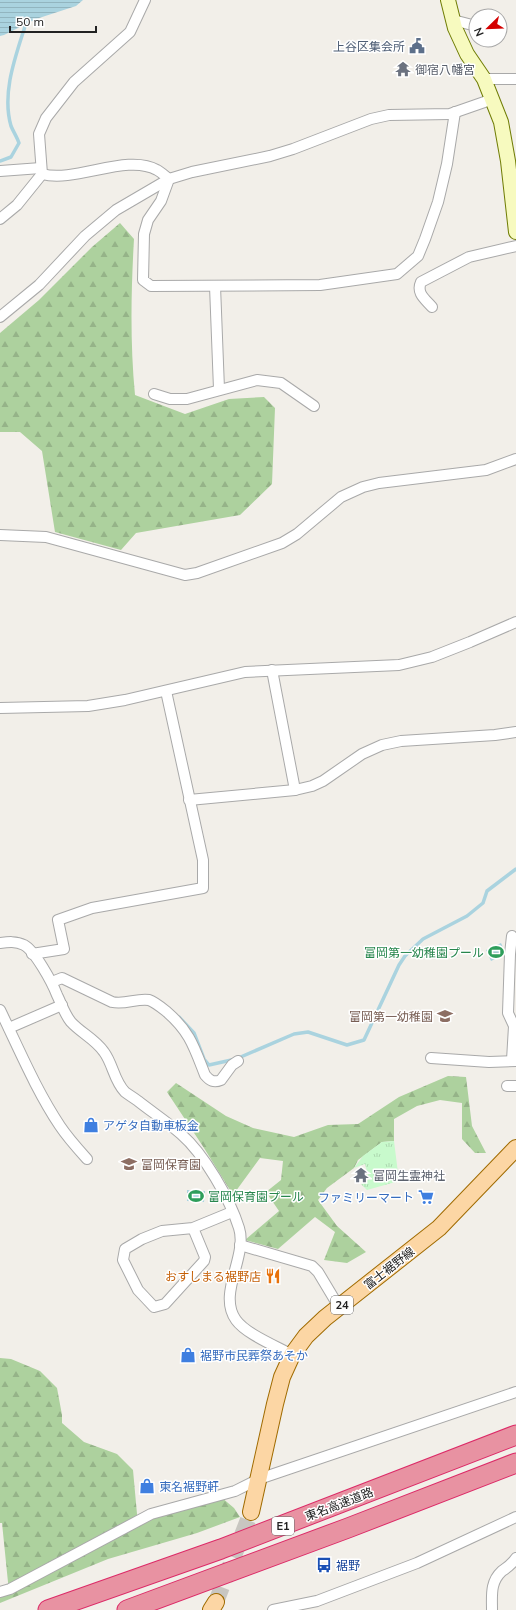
<svg xmlns="http://www.w3.org/2000/svg" width="516" height="1610" viewBox="0 0 516 1610" font-family="Mulish,'Noto Sans JP',sans-serif">
<defs>
<pattern id="forest-firs" width="22" height="20" patternUnits="userSpaceOnUse"><rect width="22" height="20" fill="#add19e"/><path d="M5 1l3.5 6h-7zM16 11l3.5 6h-7z" fill="#95b388"/></pattern>
<pattern id="park-tufts" width="24" height="20" patternUnits="userSpaceOnUse"><rect width="24" height="20" fill="#c8facc"/><path d="M3 7l-1-3M5 7V3M7 7l1-3M15 17l-1-3M17 17v-4M19 17l1-3" fill="none" stroke="#acd6af"/></pattern>
<pattern id="water-rules" width="6" height="5" patternUnits="userSpaceOnUse"><rect width="6" height="5" fill="#aad3df"/><path d="M0 2.5h6" fill="none" stroke="#92b5bf"/></pattern>
</defs>
<rect width="100%" height="100%" fill="#f2efe9"/>
<g fill="url(#forest-firs)">
<path d="M120,223L134,239C131,291 130,343 135,395L185,414L229,399L264,397L275,408L272,484L240,515L136,533L121,550L55,532L42,451L20,432H0V333L39,300L92,247Z"/>
<path d="M448,1076L466,1077L472,1126L486,1153H475L462,1139V1103L440,1100L417,1106L394,1119V1141L382,1142L358,1160L354,1168L327,1188L318,1200L337,1226L366,1252L347,1263L324,1260L335,1232L315,1217L278,1249L245,1240L279,1211L266,1192L281,1180L283,1161L260,1158L233,1195L204,1148L167,1092L176,1083L226,1116L253,1128L294,1137L328,1125L358,1124L399,1097Z"/>
<path d="M0,1358L11,1359L40,1371L57,1388L62,1415V1423L84,1442L117,1454L133,1470L138,1525L156,1517L221,1497L234,1508L240,1517L197,1533L108,1559L0,1603V1595L9,1592L2,1523H0Z"/>
</g>
<path fill="url(#park-tufts)" d="M394,1141L399,1181L367,1190L361,1184L369,1179L365,1164L354,1168L363,1156L382,1142Z"/>
<g fill="url(#water-rules)">
<path d="M0,0H83L76,6L36,19L4,35L0,36Z"/>
<path d="M501,943L506,954L491,961L486,950Z"/>
<path d="M187,1190L205,1191L204,1202L187,1201Z"/>
</g>
<g fill="none" stroke-linecap="round" stroke-linejoin="round">
<g stroke="#aad3df" stroke-width="3.5">
<path d="M0,161L11,157L19,143C17,137 13,131 11,126C1,91 17,53 27,20"/>
<path d="M179,1017L194,1033L204,1059L209,1065L236,1059L294,1034L308,1032L347,1045L364,1040L399,965L405,956L423,939L467,916L483,903L487,891L516,869"/>
</g>
<path stroke="#c8c6c1" stroke-width="16" stroke-dasharray="16 8" stroke-linecap="butt" d="M216,1602L251,1512"/>
<defs>
<g id="street">
<path d="M453,20L476,26"/>
<path d="M484,79H516"/>
<path d="M0,171L41,168"/>
<path d="M42,174C76,183 127,153 157,170C161,172 165,176 169,179L161,201L148,220L144,234L143,280L151,286L320,285L397,274L418,256L425,239L438,202L447,164L455,112"/>
<path d="M0,219L17,205L42,174L39,134L46,118L74,82L130,32L145,0"/>
<path d="M215,286L219,389"/>
<path d="M432,307C425,299 416,293 421,282L469,257L516,246"/>
<path d="M0,317L39,285L85,236L116,210L169,179L192,172L270,156L293,149L371,119L389,115L450,114L493,99"/>
<path d="M154,394L170,399H187L257,380L281,383L314,406"/>
<path d="M0,535L46,537L185,575L197,573L282,543L297,534L341,497L363,487L379,483L486,470L516,459"/>
<path d="M272,670L295,790"/>
<path d="M0,708L88,706L125,700L245,672L399,665L432,657L470,642L516,622"/>
<path d="M189,800L295,790L312,786L323,781L362,754L382,745L401,741L495,735L516,732"/>
<path d="M512,936L510,954L508,1013L514,1026L512,1060"/>
<path d="M0,943C8,942 16,941 24,945C35,951 52,982 57,995C61,1003 65,1015 71,1022C81,1033 95,1039 104,1052C113,1064 114,1081 125,1092C129,1095 134,1098 138,1101C152,1112 167,1122 181,1134C204,1154 230,1199 239,1228C248,1256 217,1294 236,1320C246,1334 276,1346 292,1355"/>
<path d="M32,954L64,949L58,920L92,908L203,888V860L166,691"/>
<path d="M52,982L62,978L112,1002C125,1005 137,998 149,1000C155,1002 162,1008 167,1012C190,1032 194,1047 205,1075C210,1081 214,1083 221,1080L232,1065L238,1061"/>
<path d="M0,1010C19,1049 36,1090 60,1126C68,1138 78,1149 87,1159"/>
<path d="M9,1028L62,1005"/>
<path d="M431,1058L489,1062L516,1061"/>
<path d="M507,1086H516"/>
<path d="M193,1228L205,1257L204,1261L165,1304L154,1307L138,1290L123,1260L125,1249L142,1239L162,1231L193,1228L232,1212"/>
<path d="M240,1245L312,1266L318,1272L339,1307"/>
<path d="M0,1592L10,1589L151,1514L235,1491L259,1479L516,1392"/>
<path d="M273,1610L317,1601L417,1563L516,1517"/>
<path d="M492,1610C492,1595 490,1582 502,1571C508,1567 512,1564 516,1558"/>
</g>
<path id="secondary" d="M448,0L455,28L467,54L484,79L501,122L508,161L516,232"/>
<g id="primary">
<path d="M251,1512L275,1404L282,1377L292,1355L306,1336L325,1318L439,1228L516,1148"/>
<path d="M211,1610L216,1602"/>
</g>
<g id="highway">
<path d="M48,1610L221,1549L516,1435"/>
<path d="M127,1610L348,1528L516,1463"/>
</g>
</defs>
<use href="#street" stroke="#a9a9a9" stroke-width="12"/>
<use href="#secondary" stroke="#707d05" stroke-width="16"/>
<use href="#primary" stroke="#a06b00" stroke-width="18"/>
<use href="#highway" stroke="#dc2a67" stroke-width="21"/>
<use href="#street" stroke="#fff" stroke-width="10"/>
<use href="#secondary" stroke="#f7fabf" stroke-width="14"/>
<use href="#primary" stroke="#fcd6a4" stroke-width="16"/>
<use href="#highway" stroke="#e892a2" stroke-width="19"/>
</g>
<defs>
<symbol id="civic-bare" viewBox="-9 -9 18 18"><path d="M-.6-6.5H3V-4.5H.6V-3L4-1V1h2V6H-6V1h2V-1L-.6-3ZM-1.2 2.5V6h2.4V2.5Z" fill="#5c6f8a" stroke="#fff" stroke-width="2.5" paint-order="stroke"/></symbol>
<symbol id="temple-bare" viewBox="-9 -9 18 18"><path d="M0-6L5-2H3V0L6.5 2.5H4V6H1.5V3h-3V6H-4V2.5H-6.5L-3 0V-2H-5Z" fill="#6b7280" stroke="#fff" stroke-width="2.5" paint-order="stroke"/></symbol>
<symbol id="stadium-bare" viewBox="-9 -9 18 18"><path d="M0-5a6.5 5 0 1 0 0 10a6.5 5 0 1 0 0-10ZM-3.5-1.8h7v3.6h-7Z" fill="#2e9e5b" stroke="#fff" stroke-width="2.5" paint-order="stroke"/></symbol>
<symbol id="school-bare" viewBox="-9 -9 18 18"><path d="M0-5L7-2L0 1L-7-2ZM-4 1L0 2.5L4 1V4Q0 6-4 4Z" fill="#8d6e63" stroke="#fff" stroke-width="2.5" paint-order="stroke"/></symbol>
<symbol id="shop-bare" viewBox="-9 -9 18 18"><path d="M-5-2.5h2.3a2.7 3.5 0 0 1 5.4 0H5L5.5 6h-11ZM-1.5-2.5h3a1.5 2.3 0 0 0-3 0Z" fill="#3f7fe0" stroke="#fff" stroke-width="2.5" paint-order="stroke"/></symbol>
<symbol id="supermarket-bare" viewBox="-9 -9 18 18"><path d="M-6-5.5h2.5l.6 2H6L4.5 2H-2.5L-4.4-4H-6ZM-1.5 3.2a1.3 1.3 0 1 0 .1 0ZM3 3.2a1.3 1.3 0 1 0 .1 0Z" fill="#3f7fe0" stroke="#fff" stroke-width="2.5" paint-order="stroke"/></symbol>
<symbol id="restaurant-bare" viewBox="-9 -9 18 18"><path d="M-5-6h1v4h1v-4h1v4h1v-4h1v5L-1.5 .5V6h-2V.5L-5-1ZM5-6V6H3V1.5H1.5Q1.5-4 5-6Z" fill="#e8710a" stroke="#fff" stroke-width="2.5" paint-order="stroke"/></symbol>
<symbol id="bus-bare" viewBox="-9 -9 18 18"><path d="M-5-6H5V4H4V6H2V4H-2V6H-4V4H-5ZM-3.5-4V0h7V-4ZM-3.5 1.2v1.5H-2V1.2ZM2 1.2v1.5H3.5V1.2Z" fill="#1a4fb4" stroke="#fff" stroke-width="2.5" paint-order="stroke"/></symbol>
</defs>
<g fill-rule="evenodd">
<use href="#civic-bare" x="406" y="35" width="22" height="22"/>
<use href="#temple-bare" x="392" y="58" width="22" height="22"/>
<use href="#stadium-bare" x="485" y="941" width="22" height="22"/>
<use href="#school-bare" x="434" y="1005" width="22" height="22"/>
<use href="#shop-bare" x="80" y="1114" width="22" height="22"/>
<use href="#school-bare" x="118" y="1153" width="22" height="22"/>
<use href="#temple-bare" x="350" y="1164" width="22" height="22"/>
<use href="#stadium-bare" x="185" y="1185" width="22" height="22"/>
<use href="#supermarket-bare" x="415" y="1186" width="22" height="22"/>
<use href="#restaurant-bare" x="262" y="1265" width="22" height="22"/>
<use href="#shop-bare" x="177" y="1344" width="22" height="22"/>
<use href="#shop-bare" x="136" y="1475" width="22" height="22"/>
<use href="#bus-bare" x="313" y="1554" width="22" height="22"/>
</g>
<g text-anchor="middle" dominant-baseline="central" stroke-width="3" stroke-linejoin="round" paint-order="stroke">
<g fill="#fff" stroke="#646464" stroke-width="1">
<rect x="331" y="1296" width="22" height="18" rx="3"/>
<rect x="272" y="1517" width="22" height="18" rx="3"/>
</g>
<g font-size="11" font-weight="bold" fill="#222">
<text x="342" y="1305">24</text>
<text x="283" y="1526">E1</text>
</g>
<g font-size="12" fill="#4e5e75" stroke="#fff" text-anchor="end">
<text x="405" y="46">上谷区集会所</text>
</g>
<g font-size="12" fill="#5b616d" stroke="#fff" text-anchor="start">
<text x="415" y="69">御宿八幡宮</text>
<text x="373" y="1175">富岡生霊神社</text>
</g>
<g font-size="12" fill="#27864d" stroke="#fff" text-anchor="end">
<text x="484" y="952">富岡第一幼稚園プール</text>
<text x="208" y="1196" text-anchor="start">富岡保育園プール</text>
</g>
<g font-size="12" fill="#785e54" stroke="#fff" text-anchor="end">
<text x="433" y="1016">富岡第一幼稚園</text>
<text x="141" y="1164" text-anchor="start">富岡保育園</text>
</g>
<g font-size="12" fill="#366cbe" stroke="#fff" text-anchor="start">
<text x="103" y="1125">アゲタ自動車板金</text>
<text x="414" y="1197" text-anchor="end">ファミリーマート</text>
<text x="200" y="1355">裾野市民葬祭あそか</text>
<text x="159" y="1486">東名裾野軒</text>
</g>
<g font-size="12" fill="#222" stroke="#fff">
<text transform="translate(389 1268) rotate(-38)">富士裾野線</text>
<text transform="translate(339 1504) rotate(-21)">東名高速道路</text>
</g>
<g font-size="12" fill="#c56008" stroke="#fff" text-anchor="end">
<text x="261" y="1276">おすしまる裾野店</text>
</g>
<g font-size="12" fill="#164399" stroke="#fff" text-anchor="start">
<text x="336" y="1565">裾野</text>
</g>
</g>
<g transform="translate(488 28) rotate(247)"><circle r="19" fill="#ffffff" stroke="#a7a7a7"/>
<path d="M0-3L7 15L0 10L-7 15Z" fill="#d40000"/>
<text y="-6" font-size="11" font-weight="bold" text-anchor="middle" fill="#222222">N</text>
</g>
<path d="M10 26v6h86v-6" fill="none" stroke="#222222" stroke-width="2"/>
<text x="16" y="26" font-size="12" fill="#222222" stroke="#ffffff" stroke-width="3" paint-order="stroke">50 m</text>
</svg>
